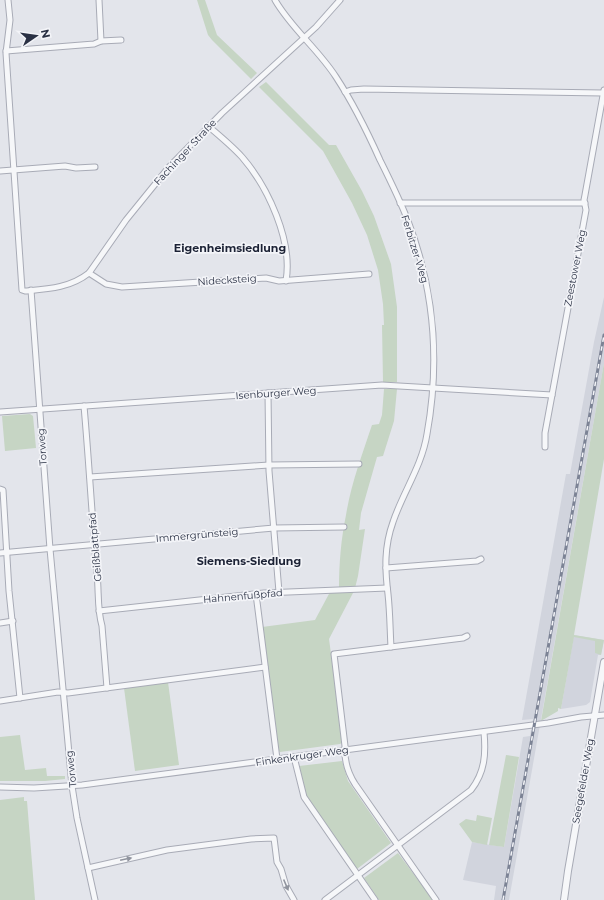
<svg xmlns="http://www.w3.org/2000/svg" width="604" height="900" viewBox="0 0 604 900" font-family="Montserrat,sans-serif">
<rect width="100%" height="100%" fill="#e3e5eb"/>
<g fill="#d1d4dd">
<path d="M604,297V363L509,900H494L496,886L463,880L472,842L504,847L523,737L530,736L533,719L522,720L566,474H570L594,342Z"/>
<path d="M574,635L604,640L601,655H598L590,702L586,705L561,709Z"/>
</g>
<g fill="#c6d5c4">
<path d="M197,0H205L217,35L257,73L251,79L212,40L208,35Z"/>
<path d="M266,82L329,145H336L362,191L374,216L391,264L397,307V382H383L382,325H384L383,304L378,270L367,235L352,203L323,151L259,87Z"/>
<path d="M604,363V459L574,635L604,640L601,655L595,653V641L574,637L561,709L558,708V711L541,721Z"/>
<path d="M384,389H397L394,421L383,456L377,457L361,513L359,530L365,529L358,576L355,588L339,589C339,564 341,539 346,515C351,484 362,455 372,425L379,424L382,415Z"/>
<path d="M30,414L33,416L36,448L5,451L2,416Z"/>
<path d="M354,591L329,639L343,742L340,744L280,752L278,750L262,627L315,620L330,592Z"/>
<path d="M168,682L179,765L135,771L124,688Z"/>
<path d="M20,735L25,770L46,768L47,776H65V779L45,781H0V737Z"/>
<path d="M506,755L519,757L504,847L489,845Z"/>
<path d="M342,761L348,781L391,843L357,869L306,796L299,766Z"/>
<path d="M24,797V801H27L35,900H0V800Z"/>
<path d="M477,815L492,818L487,845L472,842L459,824L466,819L476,821Z"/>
<path d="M398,853L433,900H379L364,878Z"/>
</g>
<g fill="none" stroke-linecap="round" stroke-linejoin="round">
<defs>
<g id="minor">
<path d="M8,0L10,20L6,53L22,290L25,291C48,289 70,288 89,273L126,220L169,167L222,113L316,27L340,0"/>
<path d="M99,0L101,41"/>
<path d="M275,0C291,28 318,49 336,77C353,103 367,131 380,160C390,180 400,200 408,221C434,289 440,362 427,434C422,466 403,492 393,522C384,547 385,569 388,594C390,612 390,630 391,647"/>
<path d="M6,51L94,44L101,41L121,40"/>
<path d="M345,92L351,90L364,89L603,93"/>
<path d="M208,126C220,136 232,146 242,157C268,187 293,241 286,281"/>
<path d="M0,171L65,166L76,168L95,167"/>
<path d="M400,203H585"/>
<path d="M89,273L106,284L122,287L266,278L279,281L369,274"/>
<path d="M31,290L50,549L72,786L77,818L95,900"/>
<path d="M268,393L269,471L279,592"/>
<path d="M84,406C89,462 92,518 97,574C99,591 97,609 102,626L107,688"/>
<path d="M0,412L382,385L552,395"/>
<path d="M545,447V433L586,210L584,200L585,195L604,90"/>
<path d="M90,477L269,465L359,464"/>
<path d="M0,489L3,490L9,591L20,698"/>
<path d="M0,553L274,528L344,527"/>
<path d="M386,568L477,561L481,559"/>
<path d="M256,594L277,759"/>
<path d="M99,611L264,593L387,588"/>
<path d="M0,623L13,621"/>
<path d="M0,701L58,692L68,693L265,667"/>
<path d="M294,757L304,797L375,900"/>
<path d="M0,787L34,788L82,785L548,723L581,717L604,715"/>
<path d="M88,868L167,850L251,839L274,838L277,862L281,869L286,886L294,900"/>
<path d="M325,900L471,790C485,772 486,754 484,732"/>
<path d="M436,900L355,784C348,773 344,759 345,746L334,654L463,638L467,636"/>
</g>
<path id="tertiary" d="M564,900L568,871L604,662"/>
</defs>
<use href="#minor" stroke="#a8abb6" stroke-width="7"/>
<use href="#tertiary" stroke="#a8abb6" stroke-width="8"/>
<use href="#minor" stroke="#f6f7f9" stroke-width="5"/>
<use href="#tertiary" stroke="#f6f7f9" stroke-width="6"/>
<defs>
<path id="rail" d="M503,900L604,335"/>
</defs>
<use href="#rail" stroke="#7c8395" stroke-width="3"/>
<use href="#rail" stroke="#f3f4f8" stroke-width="1.5" stroke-dasharray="4.5" stroke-linecap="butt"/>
</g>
<defs><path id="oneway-solid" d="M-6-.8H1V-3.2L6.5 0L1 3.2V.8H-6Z"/></defs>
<g fill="#90949e">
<use href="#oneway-solid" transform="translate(126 859) rotate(-12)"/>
<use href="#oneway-solid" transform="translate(286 885) rotate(67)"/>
</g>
<g text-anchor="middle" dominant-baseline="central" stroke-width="3.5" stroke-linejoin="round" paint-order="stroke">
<g font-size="10" fill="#2a3144" stroke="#f3f4f8">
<text transform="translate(185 152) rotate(-47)">Fachinger Straße</text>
<text transform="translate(415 249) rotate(73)">Ferbitzer Weg</text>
<text transform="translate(575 268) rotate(-79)">Zeestower Weg</text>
<text transform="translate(227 280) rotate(-4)">Nidecksteig</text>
<text transform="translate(276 393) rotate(-4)">Isenburger Weg</text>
<text transform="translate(42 447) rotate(-94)">Torweg</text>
<text transform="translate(197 535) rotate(-5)">Immergrünsteig</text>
<text transform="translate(95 547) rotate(-95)">Geißblattpfad</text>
<text transform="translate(243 596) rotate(-5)">Hahnenfußpfad</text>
<text transform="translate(302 756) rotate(-8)">Finkenkruger Weg</text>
<text transform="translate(71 769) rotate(-96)">Torweg</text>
<text transform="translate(583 781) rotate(-80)">Seegefelder Weg</text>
</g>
<g font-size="11" font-weight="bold" fill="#1c2235" stroke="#f3f4f8">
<text x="230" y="248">Eigenheimsiedlung</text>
<text x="249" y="561">Siemens-Siedlung</text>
</g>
</g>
<g transform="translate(36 36) rotate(77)" stroke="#f3f4f8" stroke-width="3" paint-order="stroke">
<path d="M0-3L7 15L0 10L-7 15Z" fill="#2a3144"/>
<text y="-6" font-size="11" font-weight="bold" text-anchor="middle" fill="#2a3144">N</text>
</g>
</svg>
